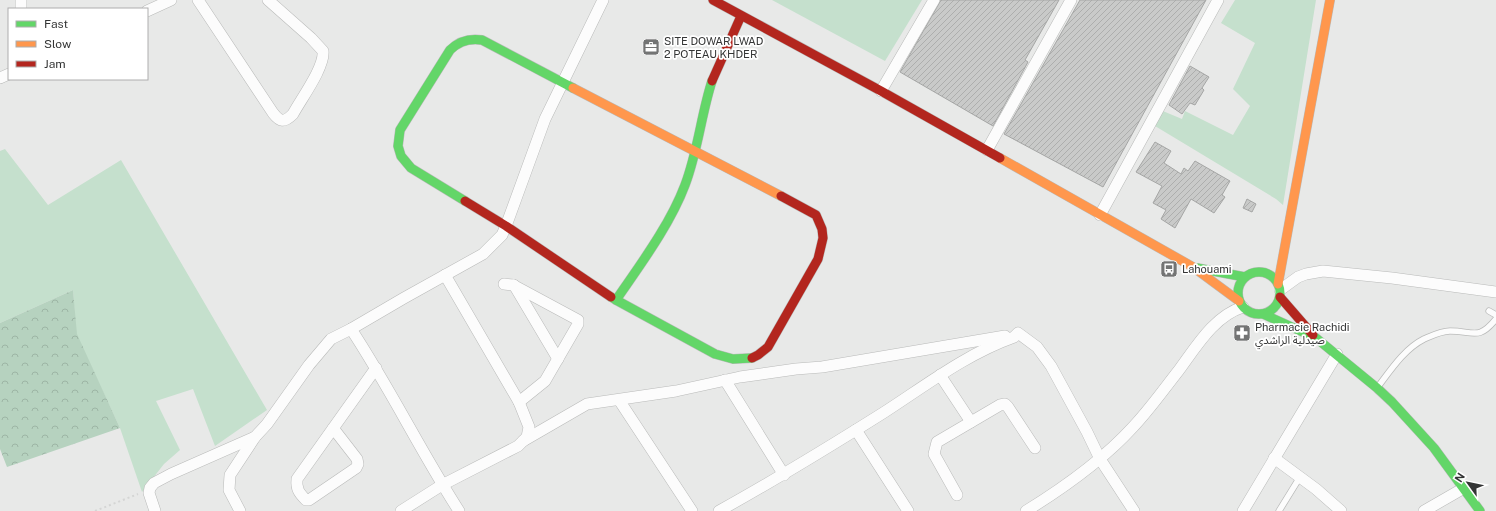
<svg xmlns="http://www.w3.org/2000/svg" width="1496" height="511" viewBox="0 0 1496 511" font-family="'Public Sans','Noto Sans Arabic',sans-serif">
<defs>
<pattern id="forest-crowns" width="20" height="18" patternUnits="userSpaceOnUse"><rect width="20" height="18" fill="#b6d2bf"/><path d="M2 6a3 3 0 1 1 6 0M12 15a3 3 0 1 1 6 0" fill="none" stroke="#9db5a5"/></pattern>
<pattern id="building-hatch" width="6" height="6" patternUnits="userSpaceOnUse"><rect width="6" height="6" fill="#c9cac9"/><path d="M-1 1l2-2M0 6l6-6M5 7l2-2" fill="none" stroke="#adaead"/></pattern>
</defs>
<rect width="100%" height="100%" fill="#e8e9e8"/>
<g fill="#c5e0cd">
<path d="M772,0H922L885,61Z"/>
<path d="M1235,0H1316L1283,205L1276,199L1155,126L1158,109L1182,119L1185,111L1233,135L1250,106L1233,89L1255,43L1221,23Z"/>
<path d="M5,149L48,205L121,160L267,410L215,446L193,389L156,401L180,450L164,464L142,492L120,428L76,334L73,290L0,323V151Z"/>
</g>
<path fill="url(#forest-crowns)" d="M73,290L77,334L120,428L7,467L0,449V323Z"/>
<g fill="url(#building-hatch)" stroke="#a5a6a5">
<path d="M941,0H1059L1025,60L1028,62L993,126L900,72Z"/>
<path d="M1080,0H1206L1103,187L1004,134Z"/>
<path d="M1190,66L1209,77L1202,88L1204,90L1195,105L1190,103L1182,114L1169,105Z"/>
<path d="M1155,142L1171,151L1164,163L1181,174L1184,168L1188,171L1195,161L1230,181L1222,195L1225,197L1214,213L1191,199L1175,228L1161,219L1166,210L1153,203L1162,186L1136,172Z"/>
<path d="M1247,199L1256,204L1252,212L1243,208Z"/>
</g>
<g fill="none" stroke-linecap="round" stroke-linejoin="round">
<defs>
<g id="lane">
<path d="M1489,311L1496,315"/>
<path d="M1377,388C1390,371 1404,349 1424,339C1431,336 1441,331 1450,331C1474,331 1478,341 1496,319"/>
<path d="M1279,511L1300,477"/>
</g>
<g id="street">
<path d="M21,0V9"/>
<path d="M198,0L273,113C280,122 284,123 293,114C301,99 325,67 323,51L311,38L268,0"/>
<path d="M147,11L171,0"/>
<path d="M0,78L9,74"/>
<path d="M881,91L934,0"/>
<path d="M987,150L1071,0"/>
<path d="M1100,215L1218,0"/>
<path d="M504,284L513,285L578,320V324L545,381L519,402"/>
<path d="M514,285L558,359"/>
<path d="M1280,290L1298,277L1306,274L1323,271L1392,278L1496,292"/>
<path d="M351,329C390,388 421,452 459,511"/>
<path d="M940,375L971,422"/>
<path d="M725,380L784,475"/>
<path d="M619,400L692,511"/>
<path d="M333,428L357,459L358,464L356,468L309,500H306C299,493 296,489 297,479L376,368"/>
<path d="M856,430L908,511"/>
<path d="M523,441L587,404L676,391L740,377L796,369L822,367L1005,336"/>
<path d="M1274,458L1316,489L1341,511"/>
<path d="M957,495L934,454L937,442L1000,405L1005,404L1008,407L1035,448"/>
<path d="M155,511L149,493L150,488L154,483L171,474L255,437L267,424L309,365L331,339L351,329L404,298L483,254L502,235L506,226L545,119L603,0"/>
<path d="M240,511L229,490L230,475L255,437"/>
<path d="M401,511L442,485L518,446L527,437L529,427L519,402L445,275"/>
<path d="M719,511C775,480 829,447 883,413C925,386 966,354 1014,337L1018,333L1037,347L1051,366L1087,432L1100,459L1134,511"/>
<path d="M1026,511C1065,487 1102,461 1133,427C1150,409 1164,389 1179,370C1196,347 1214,316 1243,307"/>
<path d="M1243,511L1337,354"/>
<path d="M1424,511L1464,488"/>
</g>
<g id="fast">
<path d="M465,201L411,168L401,156L398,146L400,130L450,50C459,41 469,38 482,40L573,88"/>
<path d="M1197,268L1245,277"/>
<circle cx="1259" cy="293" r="21"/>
<path d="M611,297L616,300C640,265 670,225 685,185C698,151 701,115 712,81"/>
<path d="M616,300L715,354L733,359L752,358"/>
<path d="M1263,314L1316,338L1377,388L1392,402L1434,448L1480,511"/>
</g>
<g id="slow">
<path d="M573,88L781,196"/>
<path d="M1000,158L1193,267L1239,301"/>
<path d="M1278,284L1330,0"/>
</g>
<g id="jam">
<path d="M713,0L881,91L1000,158"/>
<path d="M712,81L741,16"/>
<path d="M465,201L506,226L611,297"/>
<path d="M1280,297L1313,335"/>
<path d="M752,358L758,355L768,347L818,259L823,238L822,229L816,215L781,196"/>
</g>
</defs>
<use href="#lane" stroke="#b9bab9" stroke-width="7"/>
<use href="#street" stroke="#b9bab9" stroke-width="12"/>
<use href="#fast" stroke="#b9bab9" stroke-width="10"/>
<use href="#slow" stroke="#b9bab9" stroke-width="10"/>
<use href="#jam" stroke="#b9bab9" stroke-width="10"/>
<path stroke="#d4d5d4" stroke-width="2" stroke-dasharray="2 3" stroke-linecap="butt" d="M95,511L138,494"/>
<use href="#lane" stroke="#fcfcfc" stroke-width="5.5"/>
<use href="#street" stroke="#fcfcfc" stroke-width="11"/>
<use href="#fast" stroke="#63d668" stroke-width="9"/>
<use href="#slow" stroke="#ff974d" stroke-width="9"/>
<use href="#jam" stroke="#b3261e" stroke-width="9"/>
</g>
<defs>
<symbol id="office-square" viewBox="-11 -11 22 22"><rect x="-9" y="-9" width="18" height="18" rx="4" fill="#737474" stroke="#fff"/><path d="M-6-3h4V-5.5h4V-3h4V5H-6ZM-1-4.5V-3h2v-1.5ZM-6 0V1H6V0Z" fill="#fff"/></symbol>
<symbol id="bus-square" viewBox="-11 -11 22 22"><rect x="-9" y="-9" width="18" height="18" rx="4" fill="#737474" stroke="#fff"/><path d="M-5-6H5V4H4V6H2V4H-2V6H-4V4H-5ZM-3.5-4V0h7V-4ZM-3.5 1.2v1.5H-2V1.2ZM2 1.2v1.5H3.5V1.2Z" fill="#fff"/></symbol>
<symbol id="pharmacy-square" viewBox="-11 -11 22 22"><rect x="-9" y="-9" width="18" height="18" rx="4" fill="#737474" stroke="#fff"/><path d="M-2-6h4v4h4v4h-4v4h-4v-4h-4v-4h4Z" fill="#fff"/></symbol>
</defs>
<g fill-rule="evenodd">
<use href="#office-square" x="641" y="37" width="20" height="20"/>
<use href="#bus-square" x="1159" y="259" width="20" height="20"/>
<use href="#pharmacy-square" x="1232" y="323" width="20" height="20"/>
</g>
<g text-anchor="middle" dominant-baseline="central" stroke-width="3.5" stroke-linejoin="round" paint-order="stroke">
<g font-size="11" fill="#343535" stroke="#fff" text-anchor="start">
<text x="664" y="41">SITE DOWAR LWAD<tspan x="664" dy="13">2 POTEAU KHDER</tspan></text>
<text x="1182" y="269">Lahouami</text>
<text x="1255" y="327">Pharmacie Rachidi<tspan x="1255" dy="13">صيدلية الراشدي</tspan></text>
</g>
</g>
<rect x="8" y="8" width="140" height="72" fill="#ffffff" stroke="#aeaeae"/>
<rect x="16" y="21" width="20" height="6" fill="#63d668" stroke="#aeaeae"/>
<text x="44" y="28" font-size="12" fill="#343535">Fast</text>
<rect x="16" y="41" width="20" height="6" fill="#ff974d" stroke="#aeaeae"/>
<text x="44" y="48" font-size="12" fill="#343535">Slow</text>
<rect x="16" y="61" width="20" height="6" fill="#b3261e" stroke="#aeaeae"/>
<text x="44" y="68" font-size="12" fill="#343535">Jam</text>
<g transform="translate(1468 483) rotate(303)" stroke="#ffffff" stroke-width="3" paint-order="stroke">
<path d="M0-3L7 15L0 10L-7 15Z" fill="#343535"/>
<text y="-6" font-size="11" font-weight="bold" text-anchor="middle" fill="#343535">N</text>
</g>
</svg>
